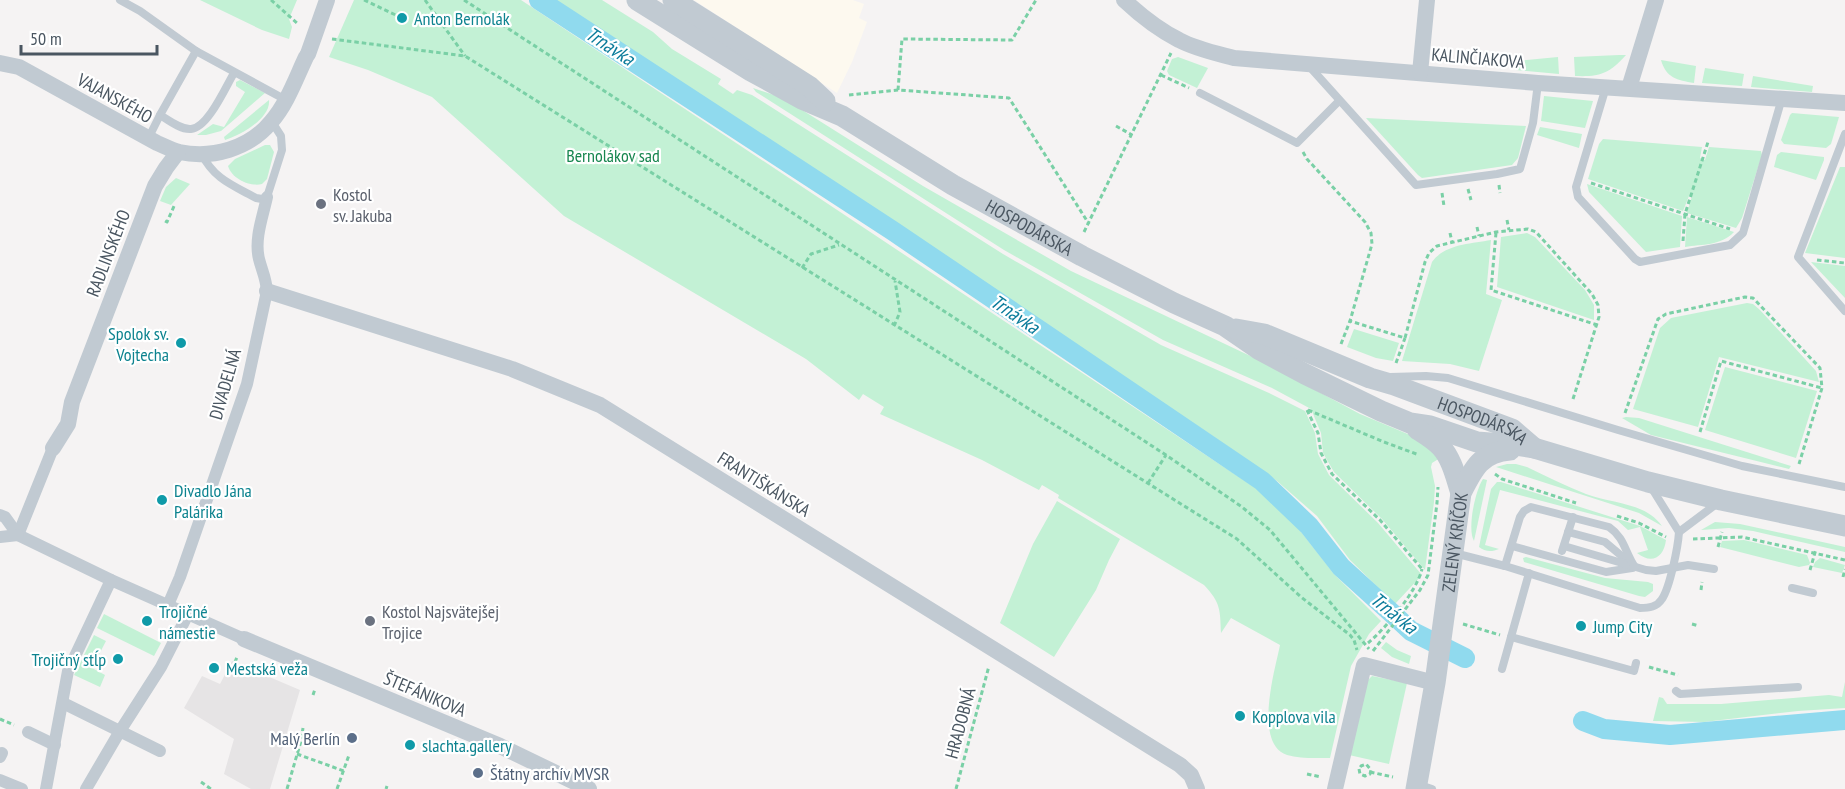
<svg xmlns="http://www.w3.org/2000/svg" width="1845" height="789" viewBox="0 0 1845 789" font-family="'PT Sans Narrow',sans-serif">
<rect width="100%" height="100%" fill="#f5f3f3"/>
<path fill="#fdf9ef" d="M694,0H853L864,4L859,18L867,22L852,62L837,93Z"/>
<path fill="#e6e4e5" d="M232,661L300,690L270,789H251L224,774L234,739L184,708L202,676L220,684Z"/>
<g fill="#c3f1d5">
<path d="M200,0H297L289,19L292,27L289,39L262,30Z"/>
<path d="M354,0H521L1260,491L1298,528L1334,574L1381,621L1369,634L1351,666L1330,758C1316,758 1300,759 1287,755C1253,743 1275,670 1280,645L1231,618L1221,633C1220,610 1221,603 1204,585L1058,498L1059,495L1042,485L1039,490L982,460L880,414L884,407L863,394L859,400L806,359L564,216L432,97L368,70L329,57Z"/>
<path d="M555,0H602L653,32L672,49L721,79L718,84L733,94L737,90L752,95L1003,254L1161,345L1269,393L1305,411L1315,433L1318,454L1329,475L1378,523L1422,575L1395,604L1350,560L1317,516L1277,481L1214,437Z"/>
<path d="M1619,55H1626C1609,74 1599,77 1575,76L1574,57Z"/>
<path d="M1178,57L1208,68L1197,88L1169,75L1167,71L1172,59Z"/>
<path d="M1558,57L1559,74L1516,70L1515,61Z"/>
<path d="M1661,60L1696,66L1694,83C1677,80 1666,78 1661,60Z"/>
<path d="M1705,68L1744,74L1742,86L1702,83Z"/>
<path d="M1753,76L1813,86L1812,92L1751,87Z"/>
<path d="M240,80L265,93L221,131L206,135H197L213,124L224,127L245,92L236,86V82Z"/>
<path d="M753,88L774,95L799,108L923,186L1071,271L1263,362L1360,414L1422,440L1440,458L1432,463L1431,467L1435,486L1434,502L1425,570L1382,519L1334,472L1323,453L1321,433L1311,409L1272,388L1163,340L1082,294L1004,250L756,92Z"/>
<path d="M1544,96L1593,101L1585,128L1541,121Z"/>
<path d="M269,100C271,118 241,135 225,140L224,137Z"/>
<path d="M1792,113L1839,117L1831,144L1826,148L1784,144L1781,140L1790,115Z"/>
<path d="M1366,118L1526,126L1518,158L1512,165L1422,178L1418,175Z"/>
<path d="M1540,127L1582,134L1579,148L1537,135Z"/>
<path d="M1603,139L1702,147L1700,158L1705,160L1709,147L1761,151L1762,155L1742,218L1736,228L1687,213L1692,196H1689L1683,211L1588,179L1599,144Z"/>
<path d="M265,145H270L274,152L267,179L262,184C250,187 232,179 228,166L235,159Z"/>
<path d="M1781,152L1824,157V160L1816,180L1774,167L1777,155Z"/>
<path d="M1840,167H1845V258L1805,253Z"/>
<path d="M176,178L190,184L171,205L160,201L166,187Z"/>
<path d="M1587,184L1682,216L1680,247L1646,252L1589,192Z"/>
<path d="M1687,217L1734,232C1721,246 1702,244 1685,247Z"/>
<path d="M1527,233L1535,237L1585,290L1594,305V320L1497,287L1501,237Z"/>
<path d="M1491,240L1486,294L1502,300L1479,371L1450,364L1402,361L1432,262C1445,244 1470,244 1491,240Z"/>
<path d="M1811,262L1845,266V298Z"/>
<path d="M1747,303L1753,304L1760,310L1816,371L1819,382L1719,357L1698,427L1633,409L1660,328L1671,318Z"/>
<path d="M1354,329L1399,343L1393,361L1376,358L1347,347Z"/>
<path d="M1725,367L1817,391L1796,458L1705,430Z"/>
<path d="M1626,417L1639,418L1791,466L1789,469L1651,435L1622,418Z"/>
<path d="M1507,464H1516L1527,467C1546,476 1566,486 1586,494C1612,504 1645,502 1662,526L1639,513L1496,467Z"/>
<path d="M1483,479L1487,480L1474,541C1467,529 1475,491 1483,479Z"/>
<path d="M1497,482H1501L1640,526L1666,540C1664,557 1652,565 1637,553L1648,550L1640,527L1628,530L1618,521L1500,490L1485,545L1499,549C1492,552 1485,552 1479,547L1491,489Z"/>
<path d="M1057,501L1120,539L1109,560L1096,590L1054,657L1000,623L1033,544Z"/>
<path d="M1715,522L1740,524L1845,547V552L1753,531L1729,528L1701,530Z"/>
<path d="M1744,540L1807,555L1810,563L1809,565L1799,567L1720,547L1722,541Z"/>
<path d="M1526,557L1605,578L1648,582L1653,584V591L1645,597L1639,596L1524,562L1523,558Z"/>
<path d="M1820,558L1845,565L1842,573L1813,567L1815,562Z"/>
<path d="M104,614L161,643L154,656L97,628Z"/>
<path d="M94,635L106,641L92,668L105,675L100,687L74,675Z"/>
<path d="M1386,642L1397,650L1411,656L1409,664L1392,657L1381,648Z"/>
<path d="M1372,676L1407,683L1389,764L1349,755L1367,681Z"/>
<path d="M1845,682V708L1798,711L1704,722L1653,721L1659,697L1663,698L1667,704H1721L1829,695L1842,697Z"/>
</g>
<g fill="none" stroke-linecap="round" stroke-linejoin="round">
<g stroke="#90daee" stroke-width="20">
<path d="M539,0L893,231L1262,481L1309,526L1341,567L1395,616L1411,631L1465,658"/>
<path d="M1583,721L1604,729L1670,735L1845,720"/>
</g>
<g stroke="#7ad0a6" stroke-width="3" stroke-dasharray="4.5 3" stroke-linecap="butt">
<path d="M271,0L298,24"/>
<path d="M364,0L402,18"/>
<path d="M425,0L465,56"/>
<path d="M464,0L1166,455L1242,507L1270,530L1369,649"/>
<path d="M332,39L465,56L1237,539L1301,597L1350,635L1354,640L1357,650"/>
<path d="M1161,75L1189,88"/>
<path d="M898,90L902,39L1012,40L1036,0"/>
<path d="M849,95L898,90L1009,98L1089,224"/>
<path d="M1116,126L1132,135"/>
<path d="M1303,152L1307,159L1365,222L1371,233L1372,244L1350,321L1405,338L1425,262L1429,253L1437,246L1496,232L1528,229L1536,232L1592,294L1598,305L1599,317L1573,399"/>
<path d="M1591,183L1730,229"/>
<path d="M1499,185L1500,193"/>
<path d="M1468,189L1471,200"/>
<path d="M1442,193L1444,206"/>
<path d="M1507,220L1509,230"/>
<path d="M165,221L167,222L175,204"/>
<path d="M1477,227L1479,236"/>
<path d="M1084,232L1171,53"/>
<path d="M1450,233L1452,242"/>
<path d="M1496,233L1491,290L1597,325"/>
<path d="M1683,241L1685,214L1708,142"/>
<path d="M1817,260L1845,263"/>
<path d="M802,268L811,254L839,245"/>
<path d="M894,326L900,312L895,281"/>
<path d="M1341,344L1350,321"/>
<path d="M1396,363L1405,338"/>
<path d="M1307,410L1318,433L1321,453L1332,474L1380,520L1422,569"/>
<path d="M1308,410L1384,442L1419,455"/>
<path d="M1625,413L1658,319L1666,314L1745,297L1753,298L1820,368L1822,388L1799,464"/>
<path d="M1700,432L1721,361L1822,388"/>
<path d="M1495,474L1502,479L1576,503"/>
<path d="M1148,483L1166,455"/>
<path d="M1617,516L1639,523L1666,537"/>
<path d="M1693,539L1742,537L1845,560"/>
<path d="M1718,547L1722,532"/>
<path d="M1810,570L1816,549"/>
<path d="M1843,577L1845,569"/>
<path d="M1701,590L1702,582"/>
<path d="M1463,624L1500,635"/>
<path d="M1692,624L1699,626"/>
<path d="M1368,643C1386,628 1417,591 1422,569"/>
<path d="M1373,651L1420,590L1428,575L1437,503L1438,487"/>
<path d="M235,662L237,657"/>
<path d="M1649,667L1678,675"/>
<path d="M313,695L315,689"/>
<path d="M0,719L14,725"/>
<path d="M297,754L344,771"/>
<path d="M1359,769L1360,774L1365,776L1370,774L1371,770L1366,764L1361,766L1359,769"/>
<path d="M1370,772L1393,777"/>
<path d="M1307,774L1321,777"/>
<path d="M201,782L211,789"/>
<path d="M287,789L301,741L303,728"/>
<path d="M337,789L349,755"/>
<path d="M386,789L387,786"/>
<path d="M956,789L989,666"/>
</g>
<g stroke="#c1cad2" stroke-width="8">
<path d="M120,0L140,11L196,51L286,100"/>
<path d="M196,51L160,115C168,120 181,130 191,129C208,128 226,86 234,73"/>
<path d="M1309,66L1416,185L1497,174L1520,169L1533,123L1538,83"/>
<path d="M1606,87L1576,187L1578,197L1635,259L1640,262L1730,245L1743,233L1782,98"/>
<path d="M1200,93L1297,143L1339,101"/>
<path d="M1845,134L1798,257L1845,311"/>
<path d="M148,139L160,115"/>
<path d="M201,153C214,179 232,185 256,198L262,199L267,197L282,150L281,136L272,122"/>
<path d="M1390,377L1426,376L1448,378L1618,430L1742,466L1845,487"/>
<path d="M1568,532L1605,542L1630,563"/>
<path d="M1679,532L1719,502"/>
<path d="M1512,546L1606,572L1632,568"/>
<path d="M1564,546L1646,570L1656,571L1688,565L1714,569"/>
<path d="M1562,551L1573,517"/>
<path d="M1454,553L1505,566L1640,608C1649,608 1657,607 1662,599C1670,587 1678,547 1679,532L1651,487"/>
<path d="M1505,566L1520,517L1524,511L1531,507L1609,527C1625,538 1625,553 1635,567"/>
<path d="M1792,588L1813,593"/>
<path d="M1511,637L1634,671L1636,663"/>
<path d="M1502,669L1529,573"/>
<path d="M1676,691L1680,694L1798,687"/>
<path d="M1417,784L1432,789"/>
</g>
<g stroke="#c1cad2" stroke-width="12">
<path d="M0,515L5,517L18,535L111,580L244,639"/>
<path d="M18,535L53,448"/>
<path d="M0,537L18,535"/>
<path d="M168,605L180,577L247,384L267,291C266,278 262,271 259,259C254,239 263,216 267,197"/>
<path d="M63,703L160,751"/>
<path d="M28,732L55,745"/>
<path d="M0,757L2,753"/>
<path d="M0,780L22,789"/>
<path d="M46,789L68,671L111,580"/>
<path d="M86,789L120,731L161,667L188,614"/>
</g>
<g stroke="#c1cad2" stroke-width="16">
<path d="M1124,0C1140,15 1159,30 1179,40C1196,49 1215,53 1234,58L1538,83L1845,103"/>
<path d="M308,54L327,0"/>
<path d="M0,63L19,67L157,143C164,146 172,150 179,152C212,159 249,149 271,122C287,104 296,78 306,57"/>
<path d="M1420,73L1427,0"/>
<path d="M1629,88L1656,0"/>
<path d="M267,291L512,369L600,405L1180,765L1191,775L1197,789"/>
<path d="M53,448L68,424L72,402L155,186L166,168L178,152"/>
<path d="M244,639L500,746L589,789"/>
<path d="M1335,789L1364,665L1435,683"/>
</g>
<g stroke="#c1cad2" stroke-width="21">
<path id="s1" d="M637,0L751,71L802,99L842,116L953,185L1082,256L1174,303L1225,326L1260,350L1305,374L1381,411L1410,423L1430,426L1477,442L1515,445L1534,448L1648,482L1721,500L1845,526"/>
<path d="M673,0L809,86L825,101"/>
<path id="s2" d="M1236,329L1264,334L1370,378L1394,385L1512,429L1534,448"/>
<path d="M1417,429C1425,434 1435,440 1441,447C1452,459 1456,478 1461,493"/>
<path id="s3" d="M1416,789L1435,683L1461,493C1473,469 1481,452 1510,450"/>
</g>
</g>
<g fill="#0f9aa8" stroke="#fff" stroke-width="2">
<circle cx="402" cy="18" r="6"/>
<circle cx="181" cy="343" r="6"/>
<circle cx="162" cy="500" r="6"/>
<circle cx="147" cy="621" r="6"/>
<circle cx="1581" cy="626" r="6"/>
<circle cx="118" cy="659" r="6"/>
<circle cx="214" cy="668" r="6"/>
<circle cx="1240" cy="716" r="6"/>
<circle cx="410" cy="745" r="6"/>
</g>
<g fill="#6b7280" stroke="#fff" stroke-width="2">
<circle cx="321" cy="204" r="6"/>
<circle cx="370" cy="621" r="6"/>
</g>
<g fill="#5c6f8a" stroke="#fff" stroke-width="2">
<circle cx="352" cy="738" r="6"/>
<circle cx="478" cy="773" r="6"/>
</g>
<g text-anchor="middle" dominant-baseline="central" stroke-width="4.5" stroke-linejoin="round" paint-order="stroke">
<g font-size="18" fill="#0d838f" stroke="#fff" text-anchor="start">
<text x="414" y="18">Anton Bernolák</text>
<text x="169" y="333" text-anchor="end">Spolok sv.<tspan x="169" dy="21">Vojtecha</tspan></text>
<text x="174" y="490">Divadlo Jána<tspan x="174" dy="21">Palárika</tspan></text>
<text x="159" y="611">Trojičné<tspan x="159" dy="21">námestie</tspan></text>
<text x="1593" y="626">Jump City</text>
<text x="106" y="659" text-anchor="end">Trojičný stĺp</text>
<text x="226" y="668">Mestská veža</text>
<text x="1252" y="716">Kopplova vila</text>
<text x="422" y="745">slachta.gallery</text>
</g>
<g font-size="18" fill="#4a5661" stroke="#fff">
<text transform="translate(1478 58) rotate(5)">KALINČIAKOVA</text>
<text transform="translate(115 98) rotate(29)">VAJANSKÉHO</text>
<text stroke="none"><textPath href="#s1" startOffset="454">HOSPODÁRSKA</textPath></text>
<text transform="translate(108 253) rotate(-69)">RADLINSKÉHO</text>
<text transform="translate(225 384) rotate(-74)">DIVADELNÁ</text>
<text stroke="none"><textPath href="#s2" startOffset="264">HOSPODÁRSKA</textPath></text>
<text transform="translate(764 484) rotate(32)">FRANTIŠKÁNSKA</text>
<text stroke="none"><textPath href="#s3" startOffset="250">ZELENÝ KRÍČOK</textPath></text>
<text transform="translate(425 694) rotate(23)">ŠTEFÁNIKOVA</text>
<text transform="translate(960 723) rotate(-75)">HRADOBNÁ</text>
</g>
<g font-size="18" fill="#17864f" stroke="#fff">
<text x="613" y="155">Bernolákov sad</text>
</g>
<g font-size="18" fill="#5b616d" stroke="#fff" text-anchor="start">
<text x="333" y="194">Kostol<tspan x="333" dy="21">sv. Jakuba</tspan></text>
<text x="382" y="611">Kostol Najsvätejšej<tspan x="382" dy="21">Trojice</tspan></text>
</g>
<g font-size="18" fill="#4e5e75" stroke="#fff" text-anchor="end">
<text x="340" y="738">Malý Berlín</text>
<text x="490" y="773" text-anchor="start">Štátny archív MVSR</text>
</g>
<g font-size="20" font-style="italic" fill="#0c7c9b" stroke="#fff">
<text transform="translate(610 46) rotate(33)">Trnávka</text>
<text transform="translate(1015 314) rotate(34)">Trnávka</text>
<text transform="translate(1394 613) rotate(39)">Trnávka</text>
</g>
</g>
<path d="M21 45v9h136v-9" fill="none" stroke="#4a5661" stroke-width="3"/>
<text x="30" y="45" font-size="18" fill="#4a5661" stroke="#ffffff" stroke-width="4.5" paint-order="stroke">50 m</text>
</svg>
